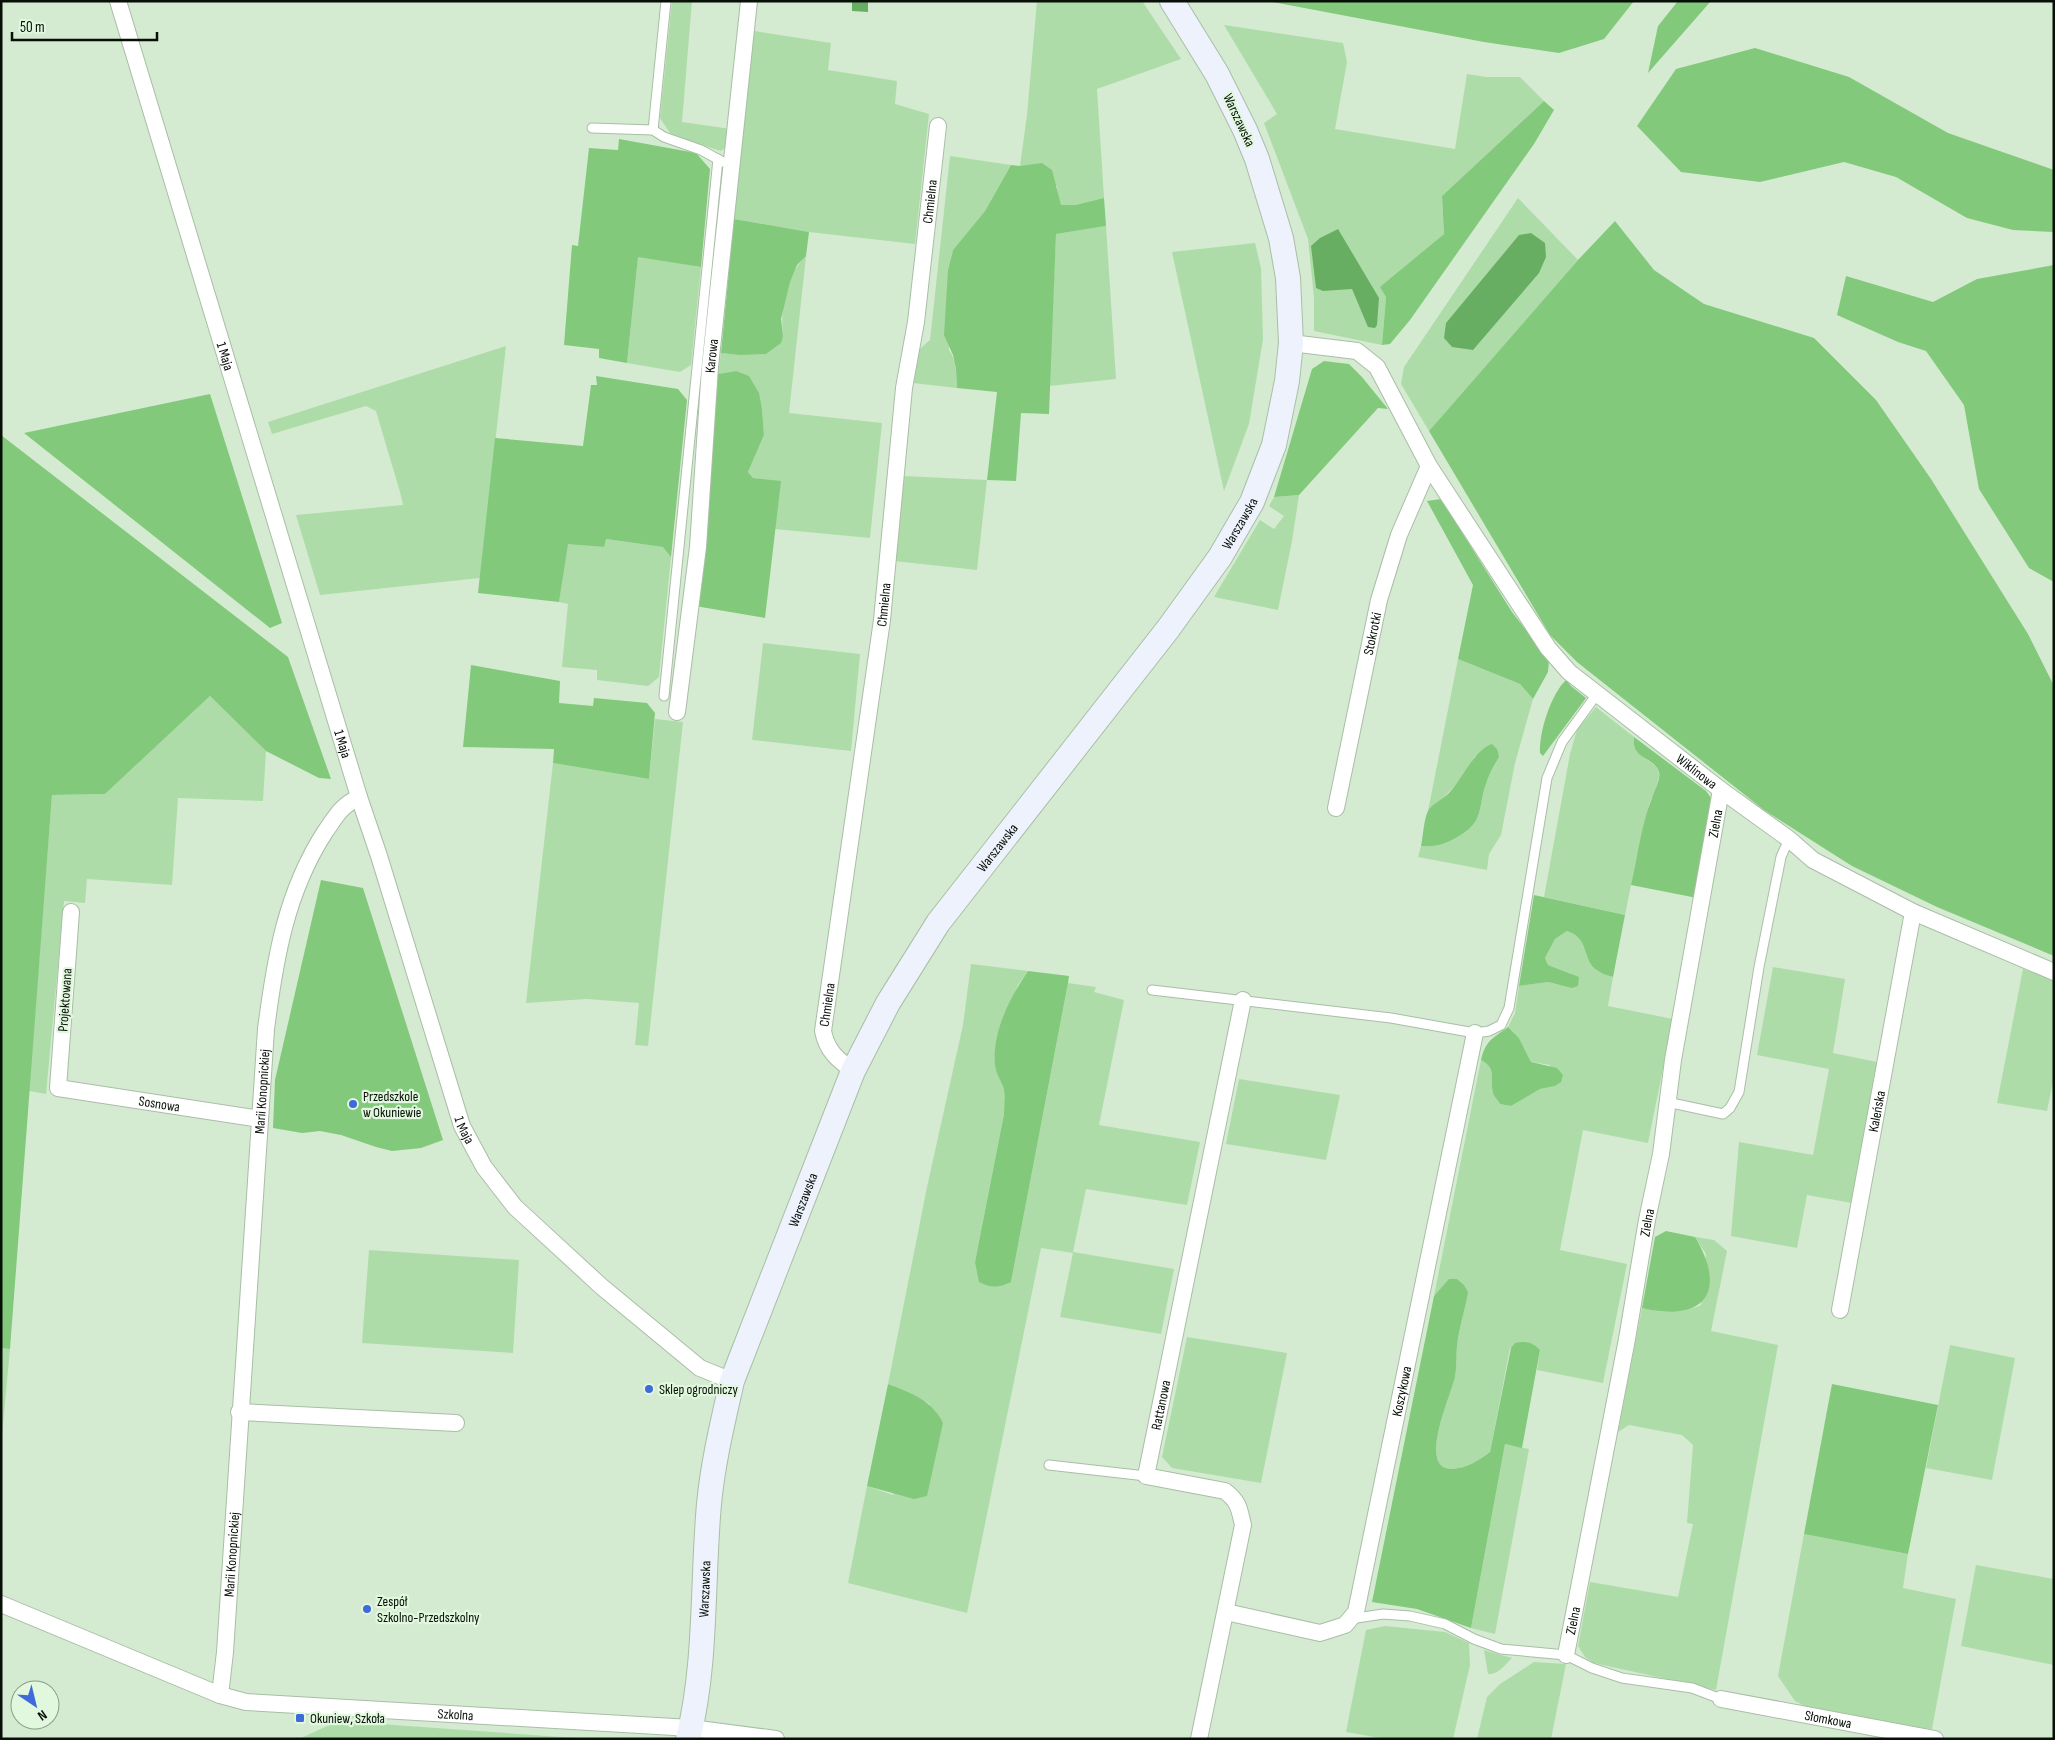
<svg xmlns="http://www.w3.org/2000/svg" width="2055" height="1740" viewBox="0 0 2055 1740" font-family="'Sofia Sans Condensed',sans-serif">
<rect width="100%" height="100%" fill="#d4ebd1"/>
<g fill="#aedca9">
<path d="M672,1H692L682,122L731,129L729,144L721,151L672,136L660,118Z"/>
<path d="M1037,1H1142L1181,59L1097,89L1104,198L1075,205H1061L1058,197L1057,186L1020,166L1027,115Z"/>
<path d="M1224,25L1343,43L1347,62L1335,129L1455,149L1467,74L1486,77H1520L1544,101L1442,196L1444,234L1381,287L1386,297L1382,345L1314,331V298L1308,239L1264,123L1277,114Z"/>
<path d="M754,31L831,43L828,70L897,81L895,104L929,114L915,244L809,232L734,219Z"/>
<path d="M950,156L1011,165L985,211L953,250L948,270L949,350C957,361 956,375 957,388L913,383L915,353L930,340Z"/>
<path d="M1518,198L1578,260L1429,431L1401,384L1404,367Z"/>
<path d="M1106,226L1116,379L1049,386L1056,234Z"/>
<path d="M1255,243L1261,268L1263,339L1249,424L1224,491L1172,252Z"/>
<path d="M638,256L701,267L691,365L680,372L627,363Z"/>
<path d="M806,256L789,413L882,423L870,538L775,529L780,482L753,478L748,472L764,435L762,409L736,371L718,374L721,353L739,355L783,336C780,309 786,275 806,256Z"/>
<path d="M506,346L480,578L320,595L296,515L403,505L400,492L376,411L366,406L272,434L268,422Z"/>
<path d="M903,476L987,480L977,570L894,561Z"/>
<path d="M1299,495L1292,541L1278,610L1214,597L1260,520L1274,529L1284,516L1269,506L1274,497Z"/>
<path d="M605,539L664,547L671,557L659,677L648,686L597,680V670L562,667L568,604L559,602L567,543L603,547Z"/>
<path d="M763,643L860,654L851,751L752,740Z"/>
<path d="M1458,659L1520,684L1533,699L1515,763L1501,835L1489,854L1487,870L1418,857L1421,846C1434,847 1443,845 1454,839C1487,821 1476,810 1487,781C1490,773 1495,764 1499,757L1475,756C1464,779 1447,795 1428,811Z"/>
<path d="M210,696L266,751L263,801L178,798L172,885L87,879L85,903L64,901L46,1094L29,1091L52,795L105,794Z"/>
<path d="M1596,707L1634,737C1631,760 1660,759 1659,776C1658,786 1652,796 1649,805C1641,842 1632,878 1625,915L1544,897L1570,754L1577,730Z"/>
<path d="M655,719L683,722L648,1046L635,1045L639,1003L587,999L526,1003L553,763L649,779Z"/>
<path d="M1567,931C1585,937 1589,955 1597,971L1613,977L1608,1006L1673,1019L1648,1143L1583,1130L1560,1250L1627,1264L1603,1383L1537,1370L1540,1350L1510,1348L1490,1452C1478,1461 1467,1468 1452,1469C1416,1470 1452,1393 1455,1377C1457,1366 1456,1356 1457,1346C1459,1328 1465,1310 1467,1292L1457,1279H1450L1434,1296L1481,1060C1498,1069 1489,1079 1493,1093C1495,1097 1498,1101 1500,1104L1511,1106L1540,1089L1555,1086L1550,1065L1531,1062L1519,1038L1508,1027L1515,1013L1519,986L1548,982L1560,985L1571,974L1548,965L1545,958L1555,939Z"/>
<path d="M971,964L1028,971L1018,985L1003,1019L995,1066L1004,1090V1114L975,1262L1011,1282L1068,983L1096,987L1094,992L1124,1000L1099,1125L1200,1142L1187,1205L1086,1189L1073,1252L1174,1269L1161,1334L1060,1317L1073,1253L1041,1248L967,1613L848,1583L867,1486L893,1495L930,1404L888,1384L927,1187L963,1025Z"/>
<path d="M1773,967L1845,979L1833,1053L1877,1062L1852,1203L1807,1195L1797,1248L1731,1236L1739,1142L1813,1155L1829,1069L1757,1055Z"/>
<path d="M2023,969L2054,979V1077L2047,1111L1997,1103Z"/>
<path d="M1239,1079L1340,1095L1326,1160L1226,1144Z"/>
<path d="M1695,1237L1714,1240L1727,1251L1711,1331L1778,1345L1716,1690L1594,1663L1585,1657L1578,1646L1590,1582L1678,1597L1693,1524L1687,1523L1693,1445L1682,1435L1629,1425L1618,1432L1642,1308C1662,1313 1682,1314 1701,1305L1706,1254Z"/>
<path d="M369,1250L519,1260L513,1353L362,1343Z"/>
<path d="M1187,1337L1287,1353L1261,1483L1172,1468L1162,1457Z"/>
<path d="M1950,1345L2015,1358L1992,1480L1926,1468Z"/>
<path d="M1,1348L10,1349L1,1446Z"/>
<path d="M1505,1444L1529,1449L1495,1634L1471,1628Z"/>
<path d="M1804,1534L1908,1554L1903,1588L1956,1599L1932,1729L1905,1727L1811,1709L1795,1701L1778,1676Z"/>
<path d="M1976,1565L2054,1579V1665L1961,1646Z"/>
<path d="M1385,1626L1445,1632L1469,1643L1470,1665L1453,1739H1386L1346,1732L1366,1630Z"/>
<path d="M1484,1650L1512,1658C1505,1665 1498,1675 1488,1674Z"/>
<path d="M1534,1662L1566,1664L1551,1739H1477L1487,1697L1500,1684Z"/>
<path d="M338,1721L589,1739H299Z"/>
</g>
<g fill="#82c97b">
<path d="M1268,1H1634L1604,39L1559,53L1484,42Z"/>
<path d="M1678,1H1711L1648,73L1658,26Z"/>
<path d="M1755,48L1849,77L1948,133L2054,170V232L2013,230L1967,218L1896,177L1844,162L1760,182L1681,172L1637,126L1676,69Z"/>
<path d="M1544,101L1554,110L1534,144L1410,320L1390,344L1382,345L1386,297L1380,287L1444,234L1442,196Z"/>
<path d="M619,139L696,153L710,169L701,267L638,257L627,363L599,358V349L564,345L572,245L578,246L589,148L618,150Z"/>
<path d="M1042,163L1052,170L1061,205H1075L1104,198L1106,226L1056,234L1049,414L1021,413L1016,481L987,480L997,392L957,388L956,369L953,355L944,335L948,270L953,250L985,211L1011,165L1020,166Z"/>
<path d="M734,219L809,232L806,256L797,265L790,282L781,319L783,336L781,343L766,354L739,355L721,353Z"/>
<path d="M1615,221L1654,270L1704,304L1814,338L1876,400L1931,479L2028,634L2054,686V956L1937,907L1852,866L1764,810L1577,662L1550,635L1429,431L1578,260Z"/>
<path d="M2054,265V582L2029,568L1979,489L1964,405L1926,351L1898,342L1837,315L1846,276L1933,302L1977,279Z"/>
<path d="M1324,361L1349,364L1362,377L1388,409L1378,408L1299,495L1274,497L1312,369Z"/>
<path d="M736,371L749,376L759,393L762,409L764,435L748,472L753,478L781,481L765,618L695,606L718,374Z"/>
<path d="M596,376L678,389L687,400L671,557L663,547L606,539L604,547L568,544L559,602L478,593L495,438L583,446L591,385H597Z"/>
<path d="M210,394L282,623L270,628L24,433Z"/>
<path d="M1,435L288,657L331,779L319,778L266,751L210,696L105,794L52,795L10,1349L1,1348Z"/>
<path d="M1441,499L1512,612L1549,660L1548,672L1533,699L1520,684L1458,659L1473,585L1427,501Z"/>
<path d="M471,665L560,681L559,703L593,706L594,698L647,703L655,713L649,779L553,763L554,749L463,747Z"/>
<path d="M1566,680L1571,686L1586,698L1543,756L1540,753C1539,732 1551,694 1566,680Z"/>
<path d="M1634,737L1706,791L1712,799L1697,898L1631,885C1638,856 1641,825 1652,798C1654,791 1661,780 1659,772C1654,756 1631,760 1634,737Z"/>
<path d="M1492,744L1497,749L1499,757C1495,764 1490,772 1487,781C1476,810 1487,821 1454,839C1443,845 1434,847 1421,846C1423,837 1424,818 1428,811C1432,804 1443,799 1449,793C1463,778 1474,750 1492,744Z"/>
<path d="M321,880L363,888L443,1140L421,1148L392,1151L376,1147L341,1135L320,1131L302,1133L273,1128L275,1080Z"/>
<path d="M1534,895L1625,915L1613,977C1608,975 1602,974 1598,971C1581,960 1591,939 1567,931L1555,939L1545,958L1548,965L1579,977L1578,986L1572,988L1548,982L1519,986Z"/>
<path d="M1028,971L1069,976L1068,983L1011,1282C998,1288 991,1288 979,1282L975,1262L1004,1114C1004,1106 1005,1098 1004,1090C1002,1082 996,1074 995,1065C992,1032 1010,997 1028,971Z"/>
<path d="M1508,1027L1519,1038L1531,1062L1557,1068L1563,1075L1561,1082L1555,1086L1540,1089L1511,1106L1500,1104C1498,1100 1494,1097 1493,1093C1489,1079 1498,1069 1481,1060C1486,1040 1492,1039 1508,1027Z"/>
<path d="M1666,1231L1695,1237C1728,1292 1704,1323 1642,1308L1655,1237Z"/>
<path d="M1449,1279H1457L1464,1285L1468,1292C1465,1310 1459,1328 1457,1346C1456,1356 1457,1366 1455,1377C1452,1393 1416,1470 1452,1469C1467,1468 1478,1461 1490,1452L1511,1348L1515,1343C1526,1341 1532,1342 1540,1350L1522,1448L1505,1444L1471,1628L1417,1609L1372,1602L1434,1296Z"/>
<path d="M888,1384C911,1393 932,1400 943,1423L927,1496L914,1499L867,1486Z"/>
<path d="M1832,1384L1938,1405L1908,1554L1804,1534Z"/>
</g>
<g fill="#68ae62">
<path d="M852,1H868V12L852,11Z"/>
<path d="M1338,229L1379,298L1377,325L1375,328L1368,327L1352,289L1323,291L1316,288L1311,246L1320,238Z"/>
<path d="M1531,233L1545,243L1546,257L1539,273L1473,350L1452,347L1444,338L1446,323L1519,235Z"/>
</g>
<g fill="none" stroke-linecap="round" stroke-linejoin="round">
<defs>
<g id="service">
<path d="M592,128L653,130L664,137L701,150L723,162"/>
<path d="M653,130L666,1"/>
<path d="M664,696L718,159"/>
<path d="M1152,990L1391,1018L1475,1033L1489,1031L1501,1025L1509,1008L1547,778L1562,742L1597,694"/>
<path d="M1667,1102L1723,1114L1730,1108L1739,1092L1759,967L1781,857L1789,839"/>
<path d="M1049,1465L1146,1476"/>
<path d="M1350,1619L1383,1614L1410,1616L1445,1624L1474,1639L1501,1649L1566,1655L1592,1668L1622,1678L1692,1688L1721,1699"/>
</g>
<g id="minor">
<path id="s1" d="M118,1L359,797L379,856L462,1126L484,1167L515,1207L602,1287L700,1368L732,1381"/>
<path id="s2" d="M1291,343L1357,351L1377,367L1429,466L1548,648L1569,672L1721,790L1789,839L1813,860L1913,912L2054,972"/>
<path id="s3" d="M677,712L698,547L710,367L749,1"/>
<path id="s4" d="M1336,808L1379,600L1399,535L1429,466"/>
<path id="s5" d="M71,912L58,1088L260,1119"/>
<path id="s6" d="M853,1071C837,1059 827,1051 823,1031L882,620L904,388L916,322L938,126"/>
<path id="s7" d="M1840,1310L1913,912"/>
<path d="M239,1412L456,1423"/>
<path id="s8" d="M1,1604L220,1695L246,1702L691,1728L776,1739"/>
<path id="s9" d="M1226,1612L1320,1633L1345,1625L1356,1612L1475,1033"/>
<path id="s10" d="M1566,1655L1627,1339L1647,1220L1661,1154L1673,1060L1721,790"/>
<path id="s11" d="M220,1695L225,1652L266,1029C275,959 286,892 325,832C337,815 340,807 359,797"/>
<path id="s12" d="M1721,1699L1935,1739"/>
<path id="s13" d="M1199,1739L1243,1525C1239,1508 1239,1502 1225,1491L1146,1476L1243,1000"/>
</g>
<g id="secondary">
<path id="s14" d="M688,1739C707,1663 702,1581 709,1504C713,1462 723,1421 732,1381L853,1071L888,1003L938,923L1168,629L1220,557L1252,502L1274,445L1287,381L1291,343L1288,278L1281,238L1257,159L1245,130L1217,74L1172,1"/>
</g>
</defs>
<use href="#service" stroke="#a9bea6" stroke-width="11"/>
<use href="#minor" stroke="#a9bea6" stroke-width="18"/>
<use href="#secondary" stroke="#a9bea6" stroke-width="26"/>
<use href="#service" stroke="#fff" stroke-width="9"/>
<use href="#minor" stroke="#fff" stroke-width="16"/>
<use href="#secondary" stroke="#edf2fd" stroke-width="24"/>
</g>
<g fill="#3f6adb" stroke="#e1f8de" stroke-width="2">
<circle cx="353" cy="1104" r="5"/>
<circle cx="649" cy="1389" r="5"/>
<circle cx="367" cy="1609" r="5"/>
<rect x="295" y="1713" width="10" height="10" rx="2.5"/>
</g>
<g text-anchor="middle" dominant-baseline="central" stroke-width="4.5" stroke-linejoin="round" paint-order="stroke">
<g font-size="14" fill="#070f07" stroke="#e1f8de">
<text transform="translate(1239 120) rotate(65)">Warszawska</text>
<text stroke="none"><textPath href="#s6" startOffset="888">Chmielna</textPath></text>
<text stroke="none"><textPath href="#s3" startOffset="358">Karowa</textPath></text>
<text stroke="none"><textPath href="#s1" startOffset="371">1 Maja</textPath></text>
<text stroke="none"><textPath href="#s14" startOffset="1366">Warszawska</textPath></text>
<text stroke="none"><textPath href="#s6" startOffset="482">Chmielna</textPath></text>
<text stroke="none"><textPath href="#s4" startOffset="178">Stokrotki</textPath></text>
<text stroke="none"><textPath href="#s1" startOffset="776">1 Maja</textPath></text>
<text stroke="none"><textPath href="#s2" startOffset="615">Wiklinowa</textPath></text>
<text stroke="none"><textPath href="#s10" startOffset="845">Zielna</textPath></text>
<text stroke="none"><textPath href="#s14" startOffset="961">Warszawska</textPath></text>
<text transform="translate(65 1000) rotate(-86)">Projektowana</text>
<text stroke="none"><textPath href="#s6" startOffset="78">Chmielna</textPath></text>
<text stroke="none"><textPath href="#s11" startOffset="605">Marii Konopnickiej</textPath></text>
<text stroke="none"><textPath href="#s5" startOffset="279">Sosnowa</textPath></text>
<text stroke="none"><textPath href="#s7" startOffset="202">Kaleńska</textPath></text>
<text stroke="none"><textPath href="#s1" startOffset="1181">1 Maja</textPath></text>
<text stroke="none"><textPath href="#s14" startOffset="556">Warszawska</textPath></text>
<text stroke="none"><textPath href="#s10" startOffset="440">Zielna</textPath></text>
<text stroke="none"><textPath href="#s9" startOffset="365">Koszykowa</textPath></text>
<text stroke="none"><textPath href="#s13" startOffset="411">Rattanowa</textPath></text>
<text stroke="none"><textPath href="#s11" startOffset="141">Marii Konopnickiej</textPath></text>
<text stroke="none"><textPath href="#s14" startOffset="151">Warszawska</textPath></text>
<text stroke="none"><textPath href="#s10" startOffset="35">Zielna</textPath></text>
<text stroke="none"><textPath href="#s8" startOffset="474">Szkolna</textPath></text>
<text stroke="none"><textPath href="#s12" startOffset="109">Słomkowa</textPath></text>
</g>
<g font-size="14" fill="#070f07" stroke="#e1f8de" text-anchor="start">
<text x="363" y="1096">Przedszkole<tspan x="363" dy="16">w Okuniewie</tspan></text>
<text x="659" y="1389">Sklep ogrodniczy</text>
<text x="377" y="1601">Zespół<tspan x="377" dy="16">Szkolno-Przedszkolny</tspan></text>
<text x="310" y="1718">Okuniew, Szkoła</text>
</g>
</g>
<rect width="2055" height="1740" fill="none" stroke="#070f07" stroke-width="5"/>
<g transform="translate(35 1705) rotate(145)"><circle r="24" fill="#e1f8de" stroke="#8a9b88"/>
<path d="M0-4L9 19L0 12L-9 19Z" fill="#3f6adb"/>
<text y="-8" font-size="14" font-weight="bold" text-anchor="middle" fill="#070f07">N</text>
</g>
<path d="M12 32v8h145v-8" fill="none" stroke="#070f07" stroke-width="2.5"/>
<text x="20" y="32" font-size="15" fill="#070f07" stroke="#e1f8de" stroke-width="4" paint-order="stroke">50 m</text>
</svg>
